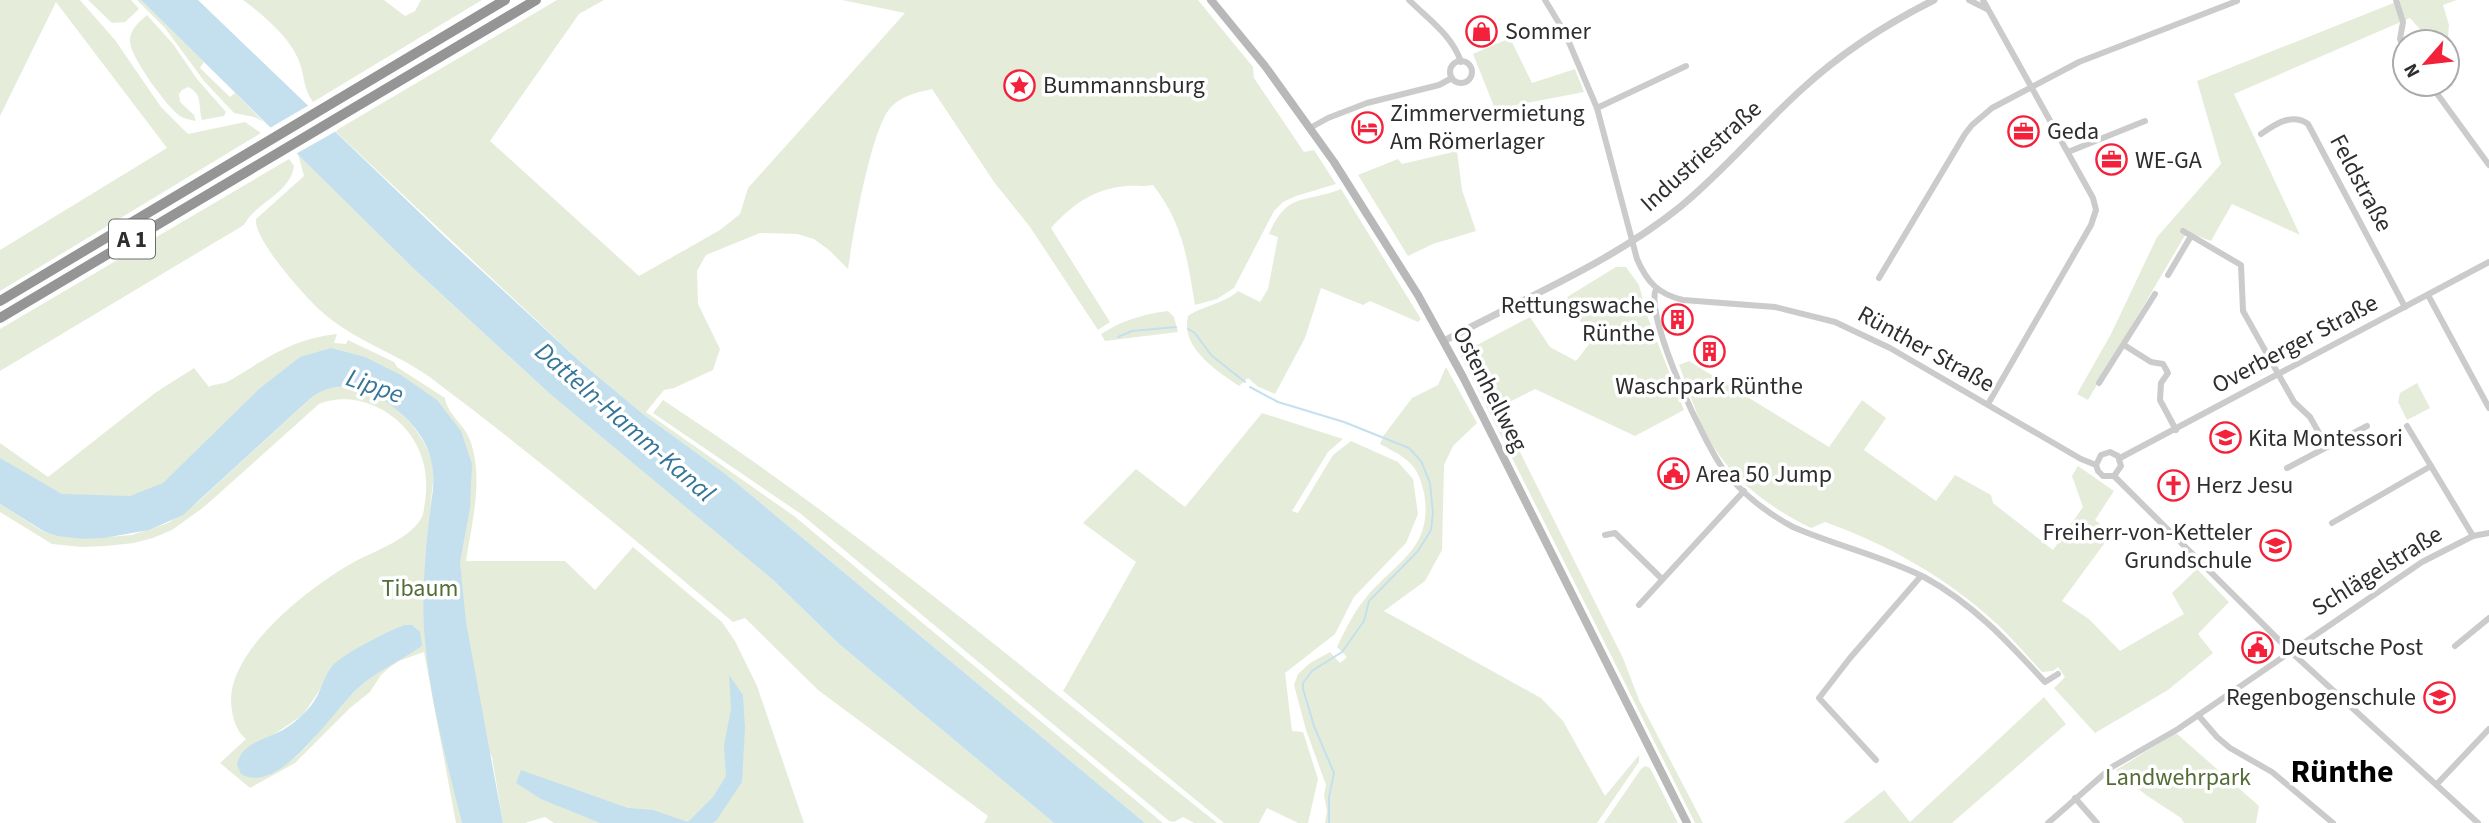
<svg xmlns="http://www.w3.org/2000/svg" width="2489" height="823" viewBox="0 0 2489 823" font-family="'Source Sans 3',sans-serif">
<rect width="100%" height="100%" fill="#fff"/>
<g fill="#e5edda" fill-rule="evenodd">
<path d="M0,0H80L115,40L161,107L188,134L245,122L261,133L0,291V250L167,148L56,2L0,116Z"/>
<path d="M88,0H131L139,9L125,22L112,23Z"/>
<path d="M137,0H141L204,62L200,68L230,97L235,93L264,122L254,117L234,113L204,81L165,28Z"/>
<path d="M243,0H384L405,16L415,11L421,0H482L313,102C303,89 305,76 299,61C290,37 263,15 243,0Z"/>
<path d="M557,0H604L579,14L490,141L639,276L720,230L740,214L748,188L905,13L842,0H1198L1253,67L1254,78L1304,152L1314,150L1336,184L1296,196L1283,202L1274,211L1234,288L1217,299L1195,305C1187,257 1183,224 1153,185C1144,187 1135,185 1126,186C1093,189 1072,205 1051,228L1110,322L1098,330L1030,227L994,182L932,89C918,92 902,96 892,106C871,126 853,236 848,269L829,250L814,239L797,234L760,233L706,255L697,271L698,304L720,349L713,370L674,388L664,390L646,412L794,516L1163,823H1145L727,475L643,414L583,364L335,131Z"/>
<path d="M2401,0H2457L2443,5L2449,25L2448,37L2441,42H2431L2410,18L2234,94L2300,235L2232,204L2211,241L2187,232L2088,400L2077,394L2111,334L2157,237L2221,164L2197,81Z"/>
<path d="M147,15L173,44L197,79L226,112L224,116L202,120C198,106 203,94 188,87L182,90L179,94L180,102L194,115L196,121C191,120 185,119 180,116C167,107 131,58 130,42C129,30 139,22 147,15Z"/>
<path d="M1510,38L1532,83L1575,69L1584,92L1495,109L1473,54Z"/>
<path d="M1457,151L1462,190L1476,231L1433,244L1408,256L1358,175L1398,159L1402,164Z"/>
<path d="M298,154L413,268L550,394L773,580L839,644L1054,823H984L988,816L818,690L745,618L733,622C634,539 535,456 431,378C397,353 356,342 322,312C306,298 253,239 256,219L304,176Z"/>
<path d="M289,159L294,166C290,194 256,202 244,225L0,371V329Z"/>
<path d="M1341,189L1421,319L1418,322L1370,301L1363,305L1321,288L1305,338L1275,394L1257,386L1248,378L1239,386C1217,371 1180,348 1188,316C1204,305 1224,304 1238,291L1260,302L1268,289L1278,237L1269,234C1288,191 1303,204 1341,189Z"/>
<path d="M1616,267H1626L1639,285L1648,318L1684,410L1635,436L1535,389L1498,408L1623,658L1639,700L1703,823H1695L1460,354L1530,317L1550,347L1576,361L1590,343L1580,320L1567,297Z"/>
<path d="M1168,311L1174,317L1178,332L1105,341L1101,334C1121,321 1143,314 1168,311Z"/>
<path d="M337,334L334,343L346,344L348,340L394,362L397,367L445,398C447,414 465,425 470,440C484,478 472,522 466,561H565L595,590L633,547L722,622L735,641L757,686L804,823H554L545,817L525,823H503L492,757L425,642L431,682L462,823H456L424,652L399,661L390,667L381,675L370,692L350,708L295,763L250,788L220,763L246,739C235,730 232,716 231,702C229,650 308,589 347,566C370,552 409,541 422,517C424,513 424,506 425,502C430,469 420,438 393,417C372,401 345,394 319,404L204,507L172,530L153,538L134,543L106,546L82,547L52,544L0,512V504L44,532L82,539L132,535L168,523L198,502L313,396C321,392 328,386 337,385C377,381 423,426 432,462C435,476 432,492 430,505L444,442L350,371L141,514L0,483V443L48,477L155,393L194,368L209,387C215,383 223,385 229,381C267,358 292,339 337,334ZM419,648C397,660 375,672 356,690C321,722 304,769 251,778L273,735L303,715L321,688Z"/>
<path d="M1689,361L1829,447L1862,400L1886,418L1864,450L1936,501L1955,475L1991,495L1993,503L2053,550L2083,507L2072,476L2078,466L2114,491L2095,520L2112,533L2062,601L2089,619L2120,651L2184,614L2172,593L2197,569L2229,602L2198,634L2213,653L2168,690L2095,733L2054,688L2065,677L2058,667L2053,671L2042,672C2027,656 2013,639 1997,624C1947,578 1889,545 1825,522L1811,528C1768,507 1731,479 1707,436C1696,414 1688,388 1679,365Z"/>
<path d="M1446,367L1477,423L1453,446L1444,465L1442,550L1425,581L1384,611L1541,698L1563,721L1605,796L1639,755V762L1597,823H1325L1327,811L1324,795L1326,785L1306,730L1294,685L1298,674L1310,663L1330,652L1340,663L1347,657L1337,647C1345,630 1353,614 1364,600C1394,562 1434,550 1424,493C1418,463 1406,458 1380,444L1384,435L1412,398L1438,385Z"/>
<path d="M2417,383L2430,408L2407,420L2398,402L2400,393Z"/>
<path d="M663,400C857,527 1035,678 1217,823H1194L1183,817L1174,822L1169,821L801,514L653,413Z"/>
<path d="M1262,413L1343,439L1328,452L1292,511L1298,513L1333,455L1351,441L1398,462L1413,479L1418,514L1406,543L1354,597L1335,634L1285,673L1292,731L1303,732L1318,779L1308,823H1298L1267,808L1259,823H1224L1063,691L1136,562L1083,523L1136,469L1185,507Z"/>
<path d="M2044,697L2066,724L1952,823H1843L1884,790L1910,822Z"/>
<path d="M2176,733L2259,806L2256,823H2184L2181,818L2146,795L2116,770Z"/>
<path d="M1645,766L1650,768L1678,823H1604L1641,769Z"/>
</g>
<g fill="#c4e0ee">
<path d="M141,0H198L445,237L583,364L643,414L727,475L1145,823H1054L839,644L773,580L550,394L413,268Z"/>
<path d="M331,348L365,357L401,375L437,400L461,431L472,464L470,508L460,562L466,622L503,823H462C448,767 432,708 426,651C421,610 424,569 428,529C430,508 436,486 432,465C428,435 402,411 377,396C355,383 334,383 313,396L183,515L149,530L104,538L82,539L58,536L45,532L0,504V458L62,494L130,496L163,483L259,389L300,357Z"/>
<path d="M404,625H412L420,632L422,645L419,648C398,662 375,672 356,690C333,711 279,797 241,774L237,765C241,741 270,739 286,728C298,720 309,710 316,698C322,688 325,673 334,664C347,652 386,632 404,625Z"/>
<path d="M729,675L743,695L745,728L742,782L716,821L712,823H600L541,799L516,783L521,770L628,808L653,810L688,822L713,797L726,776L724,745L731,709Z"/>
</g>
<path fill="#fff" d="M311,104L338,130L294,155L268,129Z"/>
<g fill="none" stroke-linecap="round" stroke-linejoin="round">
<g stroke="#c4e0ee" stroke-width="2">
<path d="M1188,329L1195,333L1211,355L1245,382"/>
<path d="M1118,337L1132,331L1176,327"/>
<path d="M1250,387L1278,402L1344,422L1409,448L1421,461L1430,483L1433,513L1431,530L1418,551L1369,601L1364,621L1342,652L1312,671L1303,683V689L1314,726L1334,773L1329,797V823"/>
</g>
<g stroke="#cbcbcb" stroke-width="6">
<path d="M1409,0C1428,19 1452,35 1461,62"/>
<path d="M1545,0L1565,33L1597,108L1637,259C1647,282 1658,294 1683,300L1775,307L1835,322L1890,348L2081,459L2096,465L2098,471L2103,476H2114L2121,466L2118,456L2110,452L2101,455L2096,465"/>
<path d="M1969,0L1987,9"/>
<path d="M1983,0L2093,198L2096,210L2091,225L1988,404"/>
<path d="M2396,0L2403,22L2400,39L2405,50"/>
<circle cx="1461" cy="72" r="11"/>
<path d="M2430,84L2489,165"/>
<path d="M1597,108L1686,66"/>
<path d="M1310,128L1328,118L1367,103L1439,85L1452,78"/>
<path d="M2261,134C2274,125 2292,112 2308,124L2405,307"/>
<path d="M2068,152L2145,121"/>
<path d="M2183,231L2241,265L2243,311L2294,402L2310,417L2327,447L2287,468"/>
<path d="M2168,275L2191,236"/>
<path d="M1879,278L1965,134L1972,125L1992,108L2079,62L2237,1"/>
<path d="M1656,289C1644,317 1706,448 1726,473C1744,495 1769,514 1793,527C1834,545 1885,557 1924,577C1972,603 2008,642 2045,682L2058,674"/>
<path d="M2428,295L2489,408"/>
<path d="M2124,345L2151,362L2163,364L2168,373L2161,383L2160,400L2176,430"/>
<path d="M2099,383L2155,294"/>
<path d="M2407,426L2473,536"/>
<path d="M2327,447L2367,426"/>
<path d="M2120,458L2489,262"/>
<path d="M2114,476L2290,651L2478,823"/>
<path d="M2332,523L2431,466"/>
<path d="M1605,535L1615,533L1662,579"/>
<path d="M1639,605L1744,491"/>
<path d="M2455,646L2489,618"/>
<path d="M2198,715L2217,737L2230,748L2272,772L2333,823"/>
<path d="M1876,760L1819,698L1850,658L1921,576"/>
<path d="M2437,784L2489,729"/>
<path d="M2075,798L2097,823"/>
<path d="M2048,823L2112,767L2178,729L2422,562L2473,536L2489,533"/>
</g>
<path stroke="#cbcbcb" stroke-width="7" d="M1444,341C1524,298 1609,264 1680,207C1724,171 1760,127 1802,89C1842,52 1886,24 1934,0"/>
<path stroke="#b8b8b8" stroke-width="8" d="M1211,0L1265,66L1334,162L1418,295L1463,377L1687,823"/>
<g stroke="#959595" stroke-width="10">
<path d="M0,301L505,0"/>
<path d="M0,318L536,0"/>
</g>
</g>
<defs>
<symbol id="shop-ring" viewBox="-11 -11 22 22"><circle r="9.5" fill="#fff" stroke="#f4213a" stroke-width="1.5"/><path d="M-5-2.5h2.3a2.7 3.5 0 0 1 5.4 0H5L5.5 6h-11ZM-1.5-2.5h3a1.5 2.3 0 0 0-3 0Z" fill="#f4213a"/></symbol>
<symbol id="sight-ring" viewBox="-11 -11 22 22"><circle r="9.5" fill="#fff" stroke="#f4213a" stroke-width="1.5"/><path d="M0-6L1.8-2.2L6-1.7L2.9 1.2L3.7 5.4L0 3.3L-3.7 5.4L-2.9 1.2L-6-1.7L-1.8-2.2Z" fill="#f4213a"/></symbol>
<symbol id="hotel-ring" viewBox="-11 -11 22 22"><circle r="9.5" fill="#fff" stroke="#f4213a" stroke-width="1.5"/><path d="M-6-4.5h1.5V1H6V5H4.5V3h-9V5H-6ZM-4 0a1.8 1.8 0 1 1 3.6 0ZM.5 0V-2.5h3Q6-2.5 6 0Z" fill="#f4213a"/></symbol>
<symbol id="office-ring" viewBox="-11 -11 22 22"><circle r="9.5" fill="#fff" stroke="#f4213a" stroke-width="1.5"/><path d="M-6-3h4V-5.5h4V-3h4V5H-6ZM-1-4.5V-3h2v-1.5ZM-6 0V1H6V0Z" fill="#f4213a"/></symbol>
<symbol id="building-ring" viewBox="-11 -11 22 22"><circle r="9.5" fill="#fff" stroke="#f4213a" stroke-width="1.5"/><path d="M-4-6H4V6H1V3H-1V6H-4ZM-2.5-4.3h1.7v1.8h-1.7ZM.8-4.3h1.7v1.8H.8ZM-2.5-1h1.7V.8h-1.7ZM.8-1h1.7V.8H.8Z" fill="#f4213a"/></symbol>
<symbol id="school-ring" viewBox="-11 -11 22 22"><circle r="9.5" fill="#fff" stroke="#f4213a" stroke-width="1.5"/><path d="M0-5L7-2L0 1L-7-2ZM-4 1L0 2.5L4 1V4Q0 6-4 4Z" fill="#f4213a"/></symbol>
<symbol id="civic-ring" viewBox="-11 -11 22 22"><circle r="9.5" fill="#fff" stroke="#f4213a" stroke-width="1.5"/><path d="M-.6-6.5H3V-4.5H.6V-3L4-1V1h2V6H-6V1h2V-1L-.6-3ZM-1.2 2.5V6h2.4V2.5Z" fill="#f4213a"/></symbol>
<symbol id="church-ring" viewBox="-11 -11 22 22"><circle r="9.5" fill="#fff" stroke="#f4213a" stroke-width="1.5"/><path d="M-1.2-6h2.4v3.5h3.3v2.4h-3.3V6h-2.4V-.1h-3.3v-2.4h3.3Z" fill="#f4213a"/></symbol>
</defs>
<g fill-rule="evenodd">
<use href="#shop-ring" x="1464" y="14" width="35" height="35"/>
<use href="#sight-ring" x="1002" y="68" width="35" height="35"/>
<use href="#hotel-ring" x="1350" y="110" width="35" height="35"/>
<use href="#office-ring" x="2006" y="114" width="35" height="35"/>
<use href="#office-ring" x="2094" y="142" width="35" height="35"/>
<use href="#building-ring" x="1660" y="302" width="35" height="35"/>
<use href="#building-ring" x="1692" y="334" width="35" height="35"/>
<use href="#school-ring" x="2208" y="420" width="35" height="35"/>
<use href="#civic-ring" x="1656" y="456" width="35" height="35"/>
<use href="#church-ring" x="2156" y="468" width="35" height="35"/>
<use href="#school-ring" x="2258" y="528" width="35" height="35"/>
<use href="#civic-ring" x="2240" y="630" width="35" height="35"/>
<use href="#school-ring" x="2422" y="680" width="35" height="35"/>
</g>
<g text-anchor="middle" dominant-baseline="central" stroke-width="7" stroke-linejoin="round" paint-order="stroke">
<rect fill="#fff" stroke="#6d6d6d" stroke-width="2" x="109" y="219.5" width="46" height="39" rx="5"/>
<g font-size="23" font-weight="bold" fill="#2e2e2e">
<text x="132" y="239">A 1</text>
</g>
<g font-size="24" fill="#2e2e2e" stroke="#fff" text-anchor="start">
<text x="1505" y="31">Sommer</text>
<text x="1043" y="85">Bummannsburg</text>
<text x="1390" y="113">Zimmervermietung<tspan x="1390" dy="28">Am Römerlager</tspan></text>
<text x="2047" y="131">Geda</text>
<text x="2135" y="160">WE-GA</text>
<text x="1655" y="305" text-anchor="end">Rettungswache<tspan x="1655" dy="28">Rünthe</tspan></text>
<text x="1709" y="386" text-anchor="middle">Waschpark Rünthe</text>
<text x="2248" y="438">Kita Montessori</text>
<text x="1696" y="474">Area 50 Jump</text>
<text x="2196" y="485">Herz Jesu</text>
<text x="2252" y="532" text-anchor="end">Freiherr-von-Ketteler<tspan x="2252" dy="28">Grundschule</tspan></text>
<text x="2281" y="647">Deutsche Post</text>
<text x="2416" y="697" text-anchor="end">Regenbogenschule</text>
</g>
<g font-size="24" fill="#2e2e2e" stroke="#fff">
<text transform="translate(1701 156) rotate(-42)">Industriestraße</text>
<text transform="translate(2361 183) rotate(62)">Feldstraße</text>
<text transform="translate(2295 344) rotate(-28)">Overberger Straße</text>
<text transform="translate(1926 349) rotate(29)">Rünther Straße</text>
<text transform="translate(1490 389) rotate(63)">Ostenhellweg</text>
<text transform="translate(2377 571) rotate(-32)">Schlägelstraße</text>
</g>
<g font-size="24" fill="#536d37" stroke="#fff">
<text x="420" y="588">Tibaum</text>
<text x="2178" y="777">Landwehrpark</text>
</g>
<g font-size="26" font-style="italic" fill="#357597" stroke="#fff">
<text transform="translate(375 386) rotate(19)">Lippe</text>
<text transform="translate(625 422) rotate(41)">Datteln-Hamm-Kanal</text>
</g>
<g font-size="32" font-weight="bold" fill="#000" stroke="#fff">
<text x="2342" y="772">Rünthe</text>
</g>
</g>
<g transform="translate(2426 63) rotate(242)"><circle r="33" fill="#ffffff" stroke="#ababab" stroke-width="2"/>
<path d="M0-5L12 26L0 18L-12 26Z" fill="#f4213a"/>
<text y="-10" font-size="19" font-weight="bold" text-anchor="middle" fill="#2e2e2e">N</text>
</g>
</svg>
